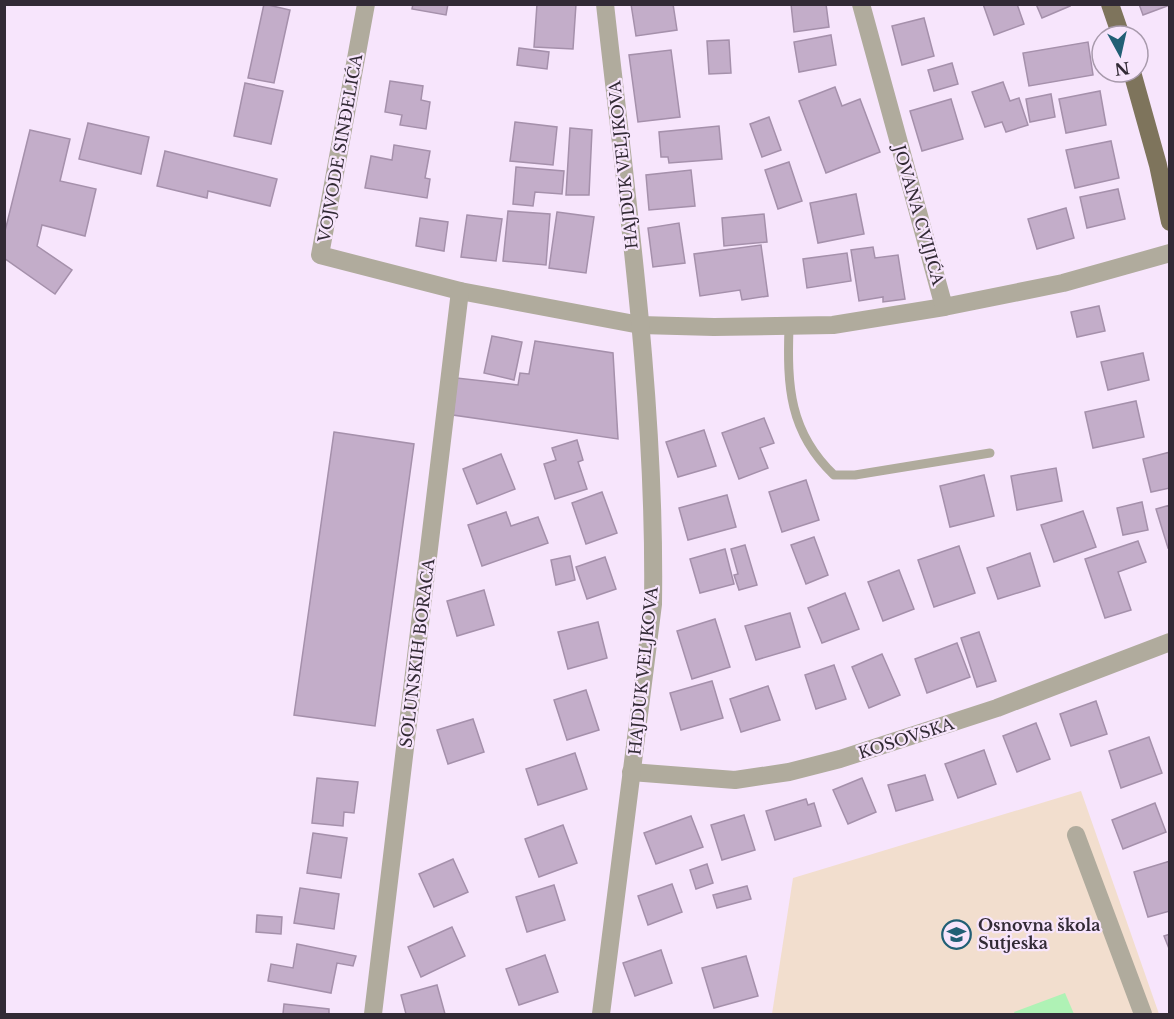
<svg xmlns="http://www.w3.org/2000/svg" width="1174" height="1019" viewBox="0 0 1174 1019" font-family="'Libre Baskerville',serif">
<rect width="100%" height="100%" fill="#f7e5fc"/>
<path fill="#f2dece" d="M1081,791L1159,1014H772L793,878Z"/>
<path fill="#aff2b5" d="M1065,993L1074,1014H1015L1014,1012Z"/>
<g fill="#c3adc9" stroke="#a590ab" stroke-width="1.5">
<path d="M264,4L290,10L274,83L248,78Z"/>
<path d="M413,4H448L446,15L412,9Z"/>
<path d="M537,4H576L573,49L534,47Z"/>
<path d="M631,4H673L677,30L636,36Z"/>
<path d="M791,4H826L829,27L794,32Z"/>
<path d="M983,4H1017L1024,24L994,35Z"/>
<path d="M1036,4H1069L1070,6L1042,18Z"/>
<path d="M1139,4H1170V5L1143,15Z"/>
<path d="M924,18L934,56L902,65L892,26Z"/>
<path d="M831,35L836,65L799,72L794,42Z"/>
<path d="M729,40L731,73L709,74L707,41Z"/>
<path d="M1088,42L1093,75L1029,86L1023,53Z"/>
<path d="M519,48L549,52L547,69L517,65Z"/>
<path d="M671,50L680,117L638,122L629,55Z"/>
<path d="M952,63L958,84L934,91L928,70Z"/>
<path d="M390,81L423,86L421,100L430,102L426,129L400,125L402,115L385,112Z"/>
<path d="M1003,82L1010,101L1019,98L1028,125L1006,132L1002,122L985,127L972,92Z"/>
<path d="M245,83L283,91L271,144L234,136Z"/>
<path d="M835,87L842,106L860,99L880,152L826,173L799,101Z"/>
<path d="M1100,91L1106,125L1066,133L1059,99Z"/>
<path d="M1051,94L1055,117L1030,122L1026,99Z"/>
<path d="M951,99L963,139L922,151L910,111Z"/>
<path d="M769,117L781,150L762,157L750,124Z"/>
<path d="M515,122L557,127L553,165L510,161Z"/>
<path d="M88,123L149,137L141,174L79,159Z"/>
<path d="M719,126L722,159L669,163L668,157H661L659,132Z"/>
<path d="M570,128L592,130L589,195H566Z"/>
<path d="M30,130L70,139L60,181L96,189L85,236L42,225L37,246L72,270L55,294L4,258V235Z"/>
<path d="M1111,141L1119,178L1075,188L1066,150Z"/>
<path d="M394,145L430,151L425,178L430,179L427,198L365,188L371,156L392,160Z"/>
<path d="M165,151L277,179L270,206L208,191L207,198L157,186Z"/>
<path d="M789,162L802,201L778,209L765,170Z"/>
<path d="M516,167L564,171L562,194L535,192L533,206L513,204Z"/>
<path d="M691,170L695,206L649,210L646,175Z"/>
<path d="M1118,189L1125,219L1087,228L1080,197Z"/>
<path d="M856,194L864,234L818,243L810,203Z"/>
<path d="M1066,208L1074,238L1037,249L1028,219Z"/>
<path d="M508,211L550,214L546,265L503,261Z"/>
<path d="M557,212L594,217L586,273L549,268Z"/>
<path d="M764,214L767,242L724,246L722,218Z"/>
<path d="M467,215L502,219L496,261L461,257Z"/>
<path d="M420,218L448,222L444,251L416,246Z"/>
<path d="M679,223L685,263L653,267L648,228Z"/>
<path d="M761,245L768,296L742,300L740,290L700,296L694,254Z"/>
<path d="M873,247L875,258L898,255L905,299L883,302V297L859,301L851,250Z"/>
<path d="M847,253L851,281L807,288L803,259Z"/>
<path d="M1099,306L1105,331L1077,337L1071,312Z"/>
<path d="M492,336L522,342L514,380L484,373Z"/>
<path d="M535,341L613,353L618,439L453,415L457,378L518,385L520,373L529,374Z"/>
<path d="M1143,353L1149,380L1108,390L1101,362Z"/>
<path d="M1136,401L1144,437L1093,448L1085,412Z"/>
<path d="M764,418L774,443L760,448L768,468L739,479L722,433Z"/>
<path d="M704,430L716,466L678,477L666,442Z"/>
<path d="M334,432L414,444L375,726L294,715Z"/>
<path d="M577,440L583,460L578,462L587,489L555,499L544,464L556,460L552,448Z"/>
<path d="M1170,452V488L1151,492L1143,459Z"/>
<path d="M501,454L515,489L477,504L463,469Z"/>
<path d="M1056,468L1062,501L1017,510L1011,476Z"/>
<path d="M984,475L994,516L950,527L940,486Z"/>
<path d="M806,480L819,520L782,532L769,492Z"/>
<path d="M602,492L617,533L586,544L572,503Z"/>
<path d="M727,495L736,527L688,540L679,508Z"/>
<path d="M1142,502L1148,530L1123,535L1117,508Z"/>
<path d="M1170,505V547L1168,548L1156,509Z"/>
<path d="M1083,511L1096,547L1054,562L1041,525Z"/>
<path d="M506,512L511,526L538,517L548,543L482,566L468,525Z"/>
<path d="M814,537L828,575L806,584L791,545Z"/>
<path d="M1138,541L1146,562L1118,572L1131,610L1105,618L1085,559Z"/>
<path d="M745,545L757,585L739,590L734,575L738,574L731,549Z"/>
<path d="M959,546L975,593L934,607L918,560Z"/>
<path d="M725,549L734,584L700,593L690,559Z"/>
<path d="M1030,553L1040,586L998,599L987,568Z"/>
<path d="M570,556L575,580L556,585L551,560Z"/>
<path d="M605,557L616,589L587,599L576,567Z"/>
<path d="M899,570L914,609L883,621L868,582Z"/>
<path d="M484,590L494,625L457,636L447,601Z"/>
<path d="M845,593L859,629L822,643L808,608Z"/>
<path d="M790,613L800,647L756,660L745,626Z"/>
<path d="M715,619L730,667L692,679L677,631Z"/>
<path d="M598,622L607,658L568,669L558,632Z"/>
<path d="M979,632L996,681L977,687L961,638Z"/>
<path d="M957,643L970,677L927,693L915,659Z"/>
<path d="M882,654L900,695L869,708L852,667Z"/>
<path d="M834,665L846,699L816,709L805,675Z"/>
<path d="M712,681L723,718L681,730L670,693Z"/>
<path d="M768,686L780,720L741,732L730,699Z"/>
<path d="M586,690L599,730L567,740L554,700Z"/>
<path d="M1096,701L1107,734L1071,746L1060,714Z"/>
<path d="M473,719L484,752L448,764L437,730Z"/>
<path d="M1036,723L1050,759L1017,772L1003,736Z"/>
<path d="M1149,737L1162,773L1121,788L1109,751Z"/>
<path d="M984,750L996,784L958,798L945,764Z"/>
<path d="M575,753L587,789L538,805L526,769Z"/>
<path d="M925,775L933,800L896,811L888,785Z"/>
<path d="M317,778L358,782L354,813L344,812L343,826L312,823Z"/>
<path d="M862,778L876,812L848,824L833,790Z"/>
<path d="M806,799L808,805L814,803L821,826L775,840L766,811Z"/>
<path d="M1155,803L1166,832L1123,849L1112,820Z"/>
<path d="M744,815L755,850L722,860L711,825Z"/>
<path d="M691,816L703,847L656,864L644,833Z"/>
<path d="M563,825L577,863L539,877L525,839Z"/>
<path d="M313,833L347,838L341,878L307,873Z"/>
<path d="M453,859L468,892L434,907L419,874Z"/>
<path d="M1170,861V911L1148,917L1134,872Z"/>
<path d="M707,864L713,883L696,889L690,870Z"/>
<path d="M672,884L682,912L648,925L638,896Z"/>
<path d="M554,885L565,920L527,932L516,897Z"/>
<path d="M747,886L751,899L717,908L713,895Z"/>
<path d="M300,888L339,894L334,929L294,923Z"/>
<path d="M257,915L282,917L281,934L256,932Z"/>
<path d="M452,927L465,956L421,977L408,947Z"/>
<path d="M1170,934V951L1164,936Z"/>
<path d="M297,944L356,956L353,966L337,963L331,993L268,981L271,964L293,968Z"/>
<path d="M661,950L672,983L635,996L623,963Z"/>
<path d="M545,955L558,992L519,1005L506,969Z"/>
<path d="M746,956L758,996L714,1008L702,968Z"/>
<path d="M437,985L445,1014H406L401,995Z"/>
<path d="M284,1004L329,1009V1014H283Z"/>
</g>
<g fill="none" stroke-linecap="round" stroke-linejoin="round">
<path stroke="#b0ab9d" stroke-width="9" d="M789,327C787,386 789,432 834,475H855L990,453"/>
<g stroke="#b0ab9d" stroke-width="18">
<path d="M366,4L320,255L460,291L640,325L714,327L833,325L944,307"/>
<path d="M861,4L944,307L1063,283L1170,253"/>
<path d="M631,772L735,780L789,772L840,759L997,708L1170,642"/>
<path d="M1076,835L1143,1014"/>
<path d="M373,1014L460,291"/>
<path d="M601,1014L653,604C656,404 627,203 605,4"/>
</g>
<g stroke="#7e745c" stroke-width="18">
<path d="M1110,4L1121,36"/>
<path d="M1132,72L1158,165L1170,222"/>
</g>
</g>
<defs>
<symbol id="school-ring" viewBox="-11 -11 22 22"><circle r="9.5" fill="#f7e5fc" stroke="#215f75" stroke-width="1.5"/><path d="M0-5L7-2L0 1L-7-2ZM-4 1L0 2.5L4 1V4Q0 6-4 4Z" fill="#215f75"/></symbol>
</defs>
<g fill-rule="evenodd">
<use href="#school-ring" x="940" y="918" width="33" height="33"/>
</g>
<g text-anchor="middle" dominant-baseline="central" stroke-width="4.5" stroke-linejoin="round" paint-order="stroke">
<g font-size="16" fill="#322a35" stroke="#f7e5fc">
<text transform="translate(340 148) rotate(-80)">VOJVODE SINĐELIĆA</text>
<text transform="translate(623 165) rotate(-96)">HAJDUK VELJKOVA</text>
<text transform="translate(919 215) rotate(74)">JOVANA CVIJIĆA</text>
<text transform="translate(417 653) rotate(-83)">SOLUNSKIH BORACA</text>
<text transform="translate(643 671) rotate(-84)">HAJDUK VELJKOVA</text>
<text transform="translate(906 738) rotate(-18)">KOSOVSKA</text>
</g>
<g font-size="16" font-weight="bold" fill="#322a35" stroke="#f7e5fc" text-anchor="start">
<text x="978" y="925">Osnovna škola<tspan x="978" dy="18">Sutjeska</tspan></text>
</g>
</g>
<rect width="1174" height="1019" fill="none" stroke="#322a35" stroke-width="12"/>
<g transform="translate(1120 54) rotate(172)"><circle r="28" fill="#f7e5fc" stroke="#a89aac" stroke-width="1.5"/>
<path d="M0-4.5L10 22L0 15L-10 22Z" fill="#215f75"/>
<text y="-9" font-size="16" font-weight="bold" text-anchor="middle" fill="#322a35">N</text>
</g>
</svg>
